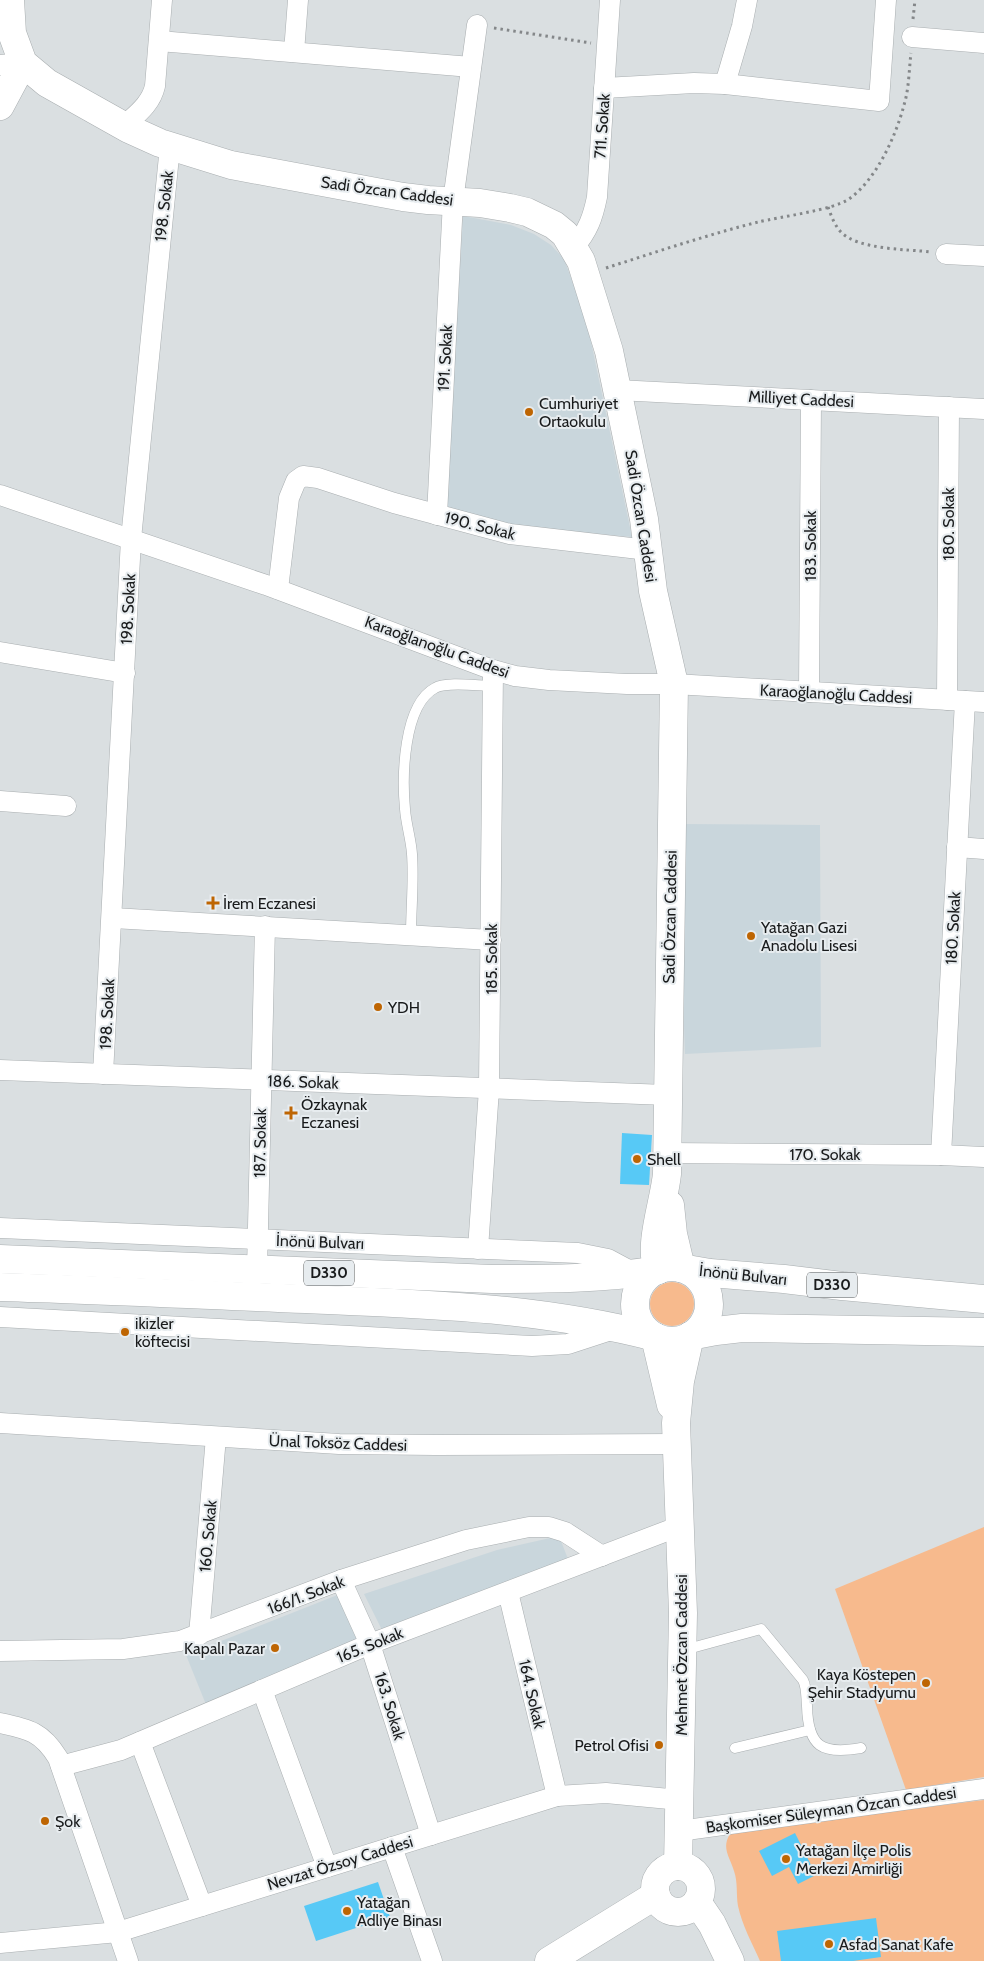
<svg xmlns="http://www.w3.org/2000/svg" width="984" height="1961" viewBox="0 0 984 1961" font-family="Cabin,sans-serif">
<rect width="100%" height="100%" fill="#dadfe1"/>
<g fill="#c9d6dc">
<path d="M463,216L511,225L534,234L551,245L564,259L586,318L632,537L515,526L446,507Z"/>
<path d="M677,824L820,825L821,1047L685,1054Z"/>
<path d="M559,1536L568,1559L383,1632L364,1594L497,1550Z"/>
<path d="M340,1594L362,1641L207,1707L186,1655Z"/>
</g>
<g fill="#f7ba8d">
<circle cx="672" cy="1304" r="22"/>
<path d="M984,1527V1777L906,1790L835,1589Z"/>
<path d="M984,1800V1961H760C752,1943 742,1925 738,1906C736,1894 738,1882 734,1871C730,1857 721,1848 730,1834L741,1830Z"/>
</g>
<g fill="#57c9f6">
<path d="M622,1133L652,1135L649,1185L620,1184Z"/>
<path d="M795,1833L816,1875L798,1884L789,1867L772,1876L759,1851Z"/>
<path d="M378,1882L390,1917L316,1941L304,1906Z"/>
<path d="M876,1918L881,1957L853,1961H781L777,1931Z"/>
</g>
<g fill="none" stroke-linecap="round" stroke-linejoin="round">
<defs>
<g id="lane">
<path d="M411,935C411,908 414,881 412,854C411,839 406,824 405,809C402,777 403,705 435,688C447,681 478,686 492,686"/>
<path d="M684,1650L761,1629L803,1680C807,1688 806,1697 807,1706C808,1747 822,1755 861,1748"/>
<path d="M735,1748L810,1730"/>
</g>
<g id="street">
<path d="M912,37L984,43"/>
<path d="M159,41L471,67"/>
<path d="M294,52L298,0"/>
<path d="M0,65L23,63"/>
<path d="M725,84L742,26L747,0"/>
<path d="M604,88L694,83L725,84L879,101L886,0"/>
<path d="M124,126C137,114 151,104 155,86L162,0"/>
<path d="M574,247C588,231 593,217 597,197L610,0"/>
<path d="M946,254L984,256"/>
<path d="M617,390L984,409"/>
<path d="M0,495L266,585L493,670L515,676L549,680L627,684H674L984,702"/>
<path d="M437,515L453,201L477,25"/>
<path d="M278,589L289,498L296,481L303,476L318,478L394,503L510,534L648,550"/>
<path d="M0,652L125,673"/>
<path d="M809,692L811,400"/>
<path d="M947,700L949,407"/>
<path d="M0,801L66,806"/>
<path d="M957,847L984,849"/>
<path d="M113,918L491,940"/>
<path d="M0,1070L667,1095"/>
<path d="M103,1074L131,539L170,146"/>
<path d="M667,1153L941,1155L984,1157"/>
<path d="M941,1155L965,701"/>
<path d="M0,1228L578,1253L608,1259L636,1274"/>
<path d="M478,1249L489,1089L493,670"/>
<path d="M257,1270L265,926"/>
<path d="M0,1317L532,1346L568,1344L617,1328"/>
<path d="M0,1423L339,1444L436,1445L676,1444"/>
<path d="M341,1580L370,1644L431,1835"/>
<path d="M508,1592L557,1796"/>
<path d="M199,1635L216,1437"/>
<path d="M0,1651L123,1649L180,1641L341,1580L466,1540L529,1527H549L565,1532L602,1556"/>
<path d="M262,1690L327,1867"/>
<path d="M0,1723C29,1729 42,1732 58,1758L128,1961"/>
<path d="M140,1742L202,1906"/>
<path d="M61,1766L121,1750L370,1644L680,1526"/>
<path d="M679,1831L984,1789"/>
<path d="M392,1847L432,1961"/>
<path d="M0,1943L118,1932L557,1796L606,1793L680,1800"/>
</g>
<g id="secondary">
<path d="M10,0L12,33L23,63L47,83L129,129L160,143L231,165L403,197L428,200L480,203L510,208L527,212L554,225L565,234L581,261L609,351L644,519L653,591L674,684L667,1174C664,1203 648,1245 658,1270"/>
<path d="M0,106L23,63"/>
<path d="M670,1205L673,1234L681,1268"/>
<path d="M655,1337L671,1405"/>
<path d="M678,1866L683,1613L676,1423L680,1381L690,1336"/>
<circle cx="678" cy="1889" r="23"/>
<path d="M697,1902L712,1924L730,1961"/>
<path d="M549,1961L656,1895"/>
</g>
<g id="highway">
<path d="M0,1259L492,1279C548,1279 603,1279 658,1270"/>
<circle cx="672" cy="1304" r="37"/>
<path d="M681,1268L710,1273L784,1279L842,1286L984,1299"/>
<path d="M0,1287C102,1290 204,1295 306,1299C425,1304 539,1307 655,1337"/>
<path d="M690,1336L716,1331L742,1328L984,1332"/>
</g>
</defs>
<use href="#lane" stroke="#a9aeb0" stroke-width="11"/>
<use href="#street" stroke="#a9aeb0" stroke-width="21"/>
<use href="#secondary" stroke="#a9aeb0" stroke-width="29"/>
<use href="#highway" stroke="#a9aeb0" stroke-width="29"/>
<g stroke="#848789" stroke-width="3" stroke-dasharray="2.5 4" stroke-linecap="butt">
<path d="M913,19L915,0"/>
<path d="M494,28L591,43"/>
<path d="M828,207C831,215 834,224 840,231C856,250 907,249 931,252"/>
<path d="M606,268C656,252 707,235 758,222C779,217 833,210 849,199C876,180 896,136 904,105C909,89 909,70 911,53"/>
</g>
<use href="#lane" stroke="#fff" stroke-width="10"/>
<use href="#street" stroke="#fff" stroke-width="20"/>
<use href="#secondary" stroke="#fff" stroke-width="28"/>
<use href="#highway" stroke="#fff" stroke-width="28"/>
</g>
<g fill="#be6502" stroke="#e7ecef" stroke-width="2">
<circle cx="529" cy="412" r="5"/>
<path d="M210.5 895.5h5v5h5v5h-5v5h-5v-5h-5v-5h5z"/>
<circle cx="751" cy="936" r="5"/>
<circle cx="378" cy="1007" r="5"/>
<path d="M288.5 1105.5h5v5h5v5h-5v5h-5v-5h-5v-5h5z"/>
<circle cx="637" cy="1159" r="5"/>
<circle cx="125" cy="1332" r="5"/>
<circle cx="275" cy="1648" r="5"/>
<circle cx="926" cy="1683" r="5"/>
<circle cx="659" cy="1745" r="5"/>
<circle cx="45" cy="1821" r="5"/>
<circle cx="786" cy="1859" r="5"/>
<circle cx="347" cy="1911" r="5"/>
<circle cx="829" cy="1944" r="5"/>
</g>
<g text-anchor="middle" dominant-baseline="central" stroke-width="4" stroke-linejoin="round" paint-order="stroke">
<g fill="#e7ecef" stroke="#575a5b" stroke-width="1">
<rect x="304" y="1260.5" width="50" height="25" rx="4"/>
<rect x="807" y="1272.5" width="50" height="25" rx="4"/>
</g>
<g font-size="15" font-weight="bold" fill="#191b1c">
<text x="329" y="1273">D330</text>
<text x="832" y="1285">D330</text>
</g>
<g font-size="16" fill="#191b1c" stroke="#e7ecef">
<text transform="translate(602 126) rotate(-86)">711. Sokak</text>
<text transform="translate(387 191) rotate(8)">Sadi Özcan Caddesi</text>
<text transform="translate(164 206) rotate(-84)">198. Sokak</text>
<text transform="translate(445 358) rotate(-87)">191. Sokak</text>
<text transform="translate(801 399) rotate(3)">Milliyet Caddesi</text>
<text transform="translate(641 516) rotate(81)">Sadi Özcan Caddesi</text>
<text transform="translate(948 524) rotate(-90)">180. Sokak</text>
<text transform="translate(480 526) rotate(14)">190. Sokak</text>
<text transform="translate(810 546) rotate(-90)">183. Sokak</text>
<text transform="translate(128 609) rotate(-87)">198. Sokak</text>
<text transform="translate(437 647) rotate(20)">Karaoğlanoğlu Caddesi</text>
<text transform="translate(836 694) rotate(3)">Karaoğlanoğlu Caddesi</text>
<text transform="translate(670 917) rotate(-89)">Sadi Özcan Caddesi</text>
<text transform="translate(953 928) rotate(-87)">180. Sokak</text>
<text transform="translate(491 959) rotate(-90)">185. Sokak</text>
<text transform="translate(107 1014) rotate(-87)">198. Sokak</text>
<text transform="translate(303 1082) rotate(2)">186. Sokak</text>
<text transform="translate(260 1143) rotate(-89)">187. Sokak</text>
<text x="825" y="1154">170. Sokak</text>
<text transform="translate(320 1242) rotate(2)">İnönü Bulvarı</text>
<text transform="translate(743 1275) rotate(6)">İnönü Bulvarı</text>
<text transform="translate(338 1443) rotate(2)">Ünal Toksöz Caddesi</text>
<text transform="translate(208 1536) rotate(-85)">160. Sokak</text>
<text transform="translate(306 1595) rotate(-21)">166/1. Sokak</text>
<text transform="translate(370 1645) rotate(-22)">165. Sokak</text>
<text transform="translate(681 1655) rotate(-90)">Mehmet Özcan Caddesi</text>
<text transform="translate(532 1694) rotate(77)">164. Sokak</text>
<text transform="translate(390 1706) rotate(73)">163. Sokak</text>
<text transform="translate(831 1810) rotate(-8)">Başkomiser Süleyman Özcan Caddesi</text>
<text transform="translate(340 1863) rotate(-17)">Nevzat Özsoy Caddesi</text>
</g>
<g font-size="16" fill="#191b1c" stroke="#e7ecef" text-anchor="start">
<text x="539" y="403">Cumhuriyet<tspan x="539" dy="18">Ortaokulu</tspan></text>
<text x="223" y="903">İrem Eczanesi</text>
<text x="761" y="927">Yatağan Gazi<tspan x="761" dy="18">Anadolu Lisesi</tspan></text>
<text x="388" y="1007">YDH</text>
<text x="301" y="1104">Özkaynak<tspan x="301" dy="18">Eczanesi</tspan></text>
<text x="647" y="1159">Shell</text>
<text x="135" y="1323">ikizler<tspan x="135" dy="18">köftecisi</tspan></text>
<text x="265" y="1648" text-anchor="end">Kapalı Pazar</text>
<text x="916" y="1674" text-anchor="end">Kaya Köstepen<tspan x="916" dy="18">Şehir Stadyumu</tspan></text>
<text x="649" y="1745" text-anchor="end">Petrol Ofisi</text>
<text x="55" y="1821">Şok</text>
<text x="796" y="1850">Yatağan İlçe Polis<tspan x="796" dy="18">Merkezi Amirliği</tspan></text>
<text x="357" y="1902">Yatağan<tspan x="357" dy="18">Adliye Binası</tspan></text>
<text x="839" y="1944">Asfad Sanat Kafe</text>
</g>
</g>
</svg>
